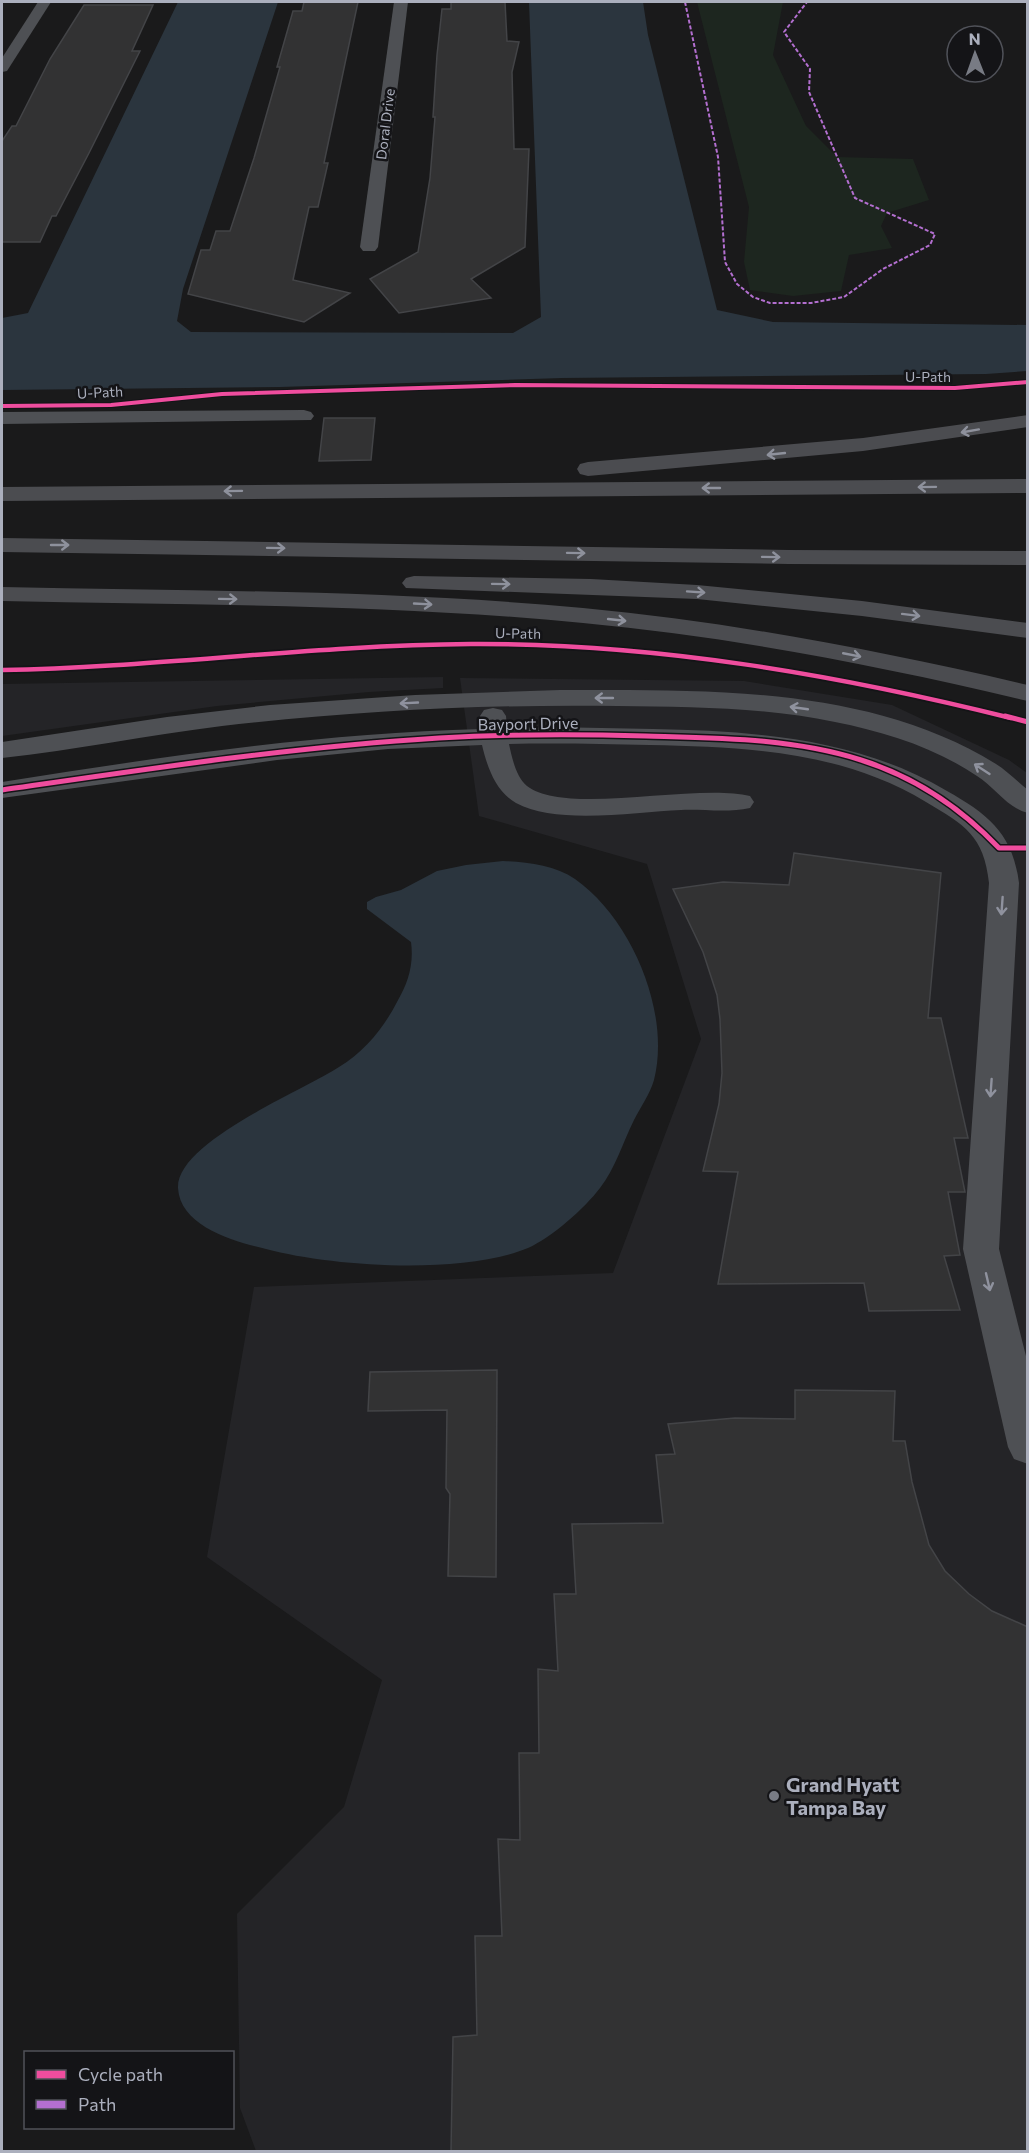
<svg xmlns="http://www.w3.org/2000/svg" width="1029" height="2153" viewBox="0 0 1029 2153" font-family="Commissioner,sans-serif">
<rect width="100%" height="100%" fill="#1a1a1b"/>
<g fill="#242427">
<path d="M443,677V688L369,692L217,706L2,736V684Z"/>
<path d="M460,678L744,681L892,705L1009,760L1027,773V2151H256L240,2108L237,1914L344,1807L382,1680L207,1557L254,1287L613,1273L701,1039L647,864L479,816Z"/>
</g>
<path fill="#1d261f" d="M697,2H783L773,55L806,126L837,157L913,159L929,200L887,213L881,226L892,248L849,255L841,291L793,296L750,290L744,262L749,207Z"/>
<g fill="#2b353e">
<path d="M178,2H278L183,289L177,321L191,332L513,333L541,317L529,2H643L648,35L717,310L773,322L1027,325V371L986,374L562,378L280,387L2,390V318L28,313Z"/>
<path d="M503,861C527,862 555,865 575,879C632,919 671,1013 654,1080C650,1094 640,1108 634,1120C623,1142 615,1169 600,1188C585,1208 551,1238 528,1248C464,1275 333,1267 266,1249C236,1242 180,1227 178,1188C176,1142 304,1090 339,1067C365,1051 383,1029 397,1002C408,983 414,965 411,942L367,909V902L376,897L401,890L437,871L466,865Z"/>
</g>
<g fill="#323233" stroke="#434447" stroke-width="1.5">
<path d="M304,2H358L324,163H328L318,207H309L293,280L350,293L304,322L188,294L201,250H210L216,231H230L254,158L280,67H277L293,11H302Z"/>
<path d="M451,2H505L507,41L519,42L512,72L514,149H529L525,247L471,279L491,298L399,313L370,279L418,252L430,178L435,117H433L437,55L442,9H451Z"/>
<path d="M84,5H153L132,51H140L89,153L56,216H52L40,242H2V141L12,126H16L50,59Z"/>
<path d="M324,418H375L371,460L319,461Z"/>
<path d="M794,853L941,873L928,1018H941L968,1138H954L965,1192H948L960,1255L944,1256L960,1310L869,1311L864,1283L718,1284L738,1172L703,1171L719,1104L722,1073L720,1019L717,995L703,952L673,889L723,882L789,885Z"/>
<path d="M497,1370L496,1577L448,1576L450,1494L446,1488L447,1410L368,1411L370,1372Z"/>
<path d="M795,1390L895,1391L893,1441H905L912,1482L929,1545L945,1571L969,1594L992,1611L1028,1627V2151H451L453,2037L477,2035L475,1936H502L498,1839L520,1840L519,1753H539L538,1669L558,1671L554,1594H576L572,1524L663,1523L656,1455L675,1454L668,1424L735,1418L795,1419Z"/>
</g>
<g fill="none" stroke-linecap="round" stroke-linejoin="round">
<g fill="#4e5054" fill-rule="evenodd">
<path d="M38,2H51L7,71L2,72V58Z"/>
<path d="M394,2H408L378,247L375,251H363L360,247Z"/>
<path d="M304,410L311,412L314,416L311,420L2,424V412Z"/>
<path d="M560,690C704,690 868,685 996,764C1007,771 1017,781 1028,790V813C1007,808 995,787 977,776C934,747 885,732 835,722C764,707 690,707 618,706C486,704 353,711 222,726C148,735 75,750 2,758V742L167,717L270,705L415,695Z"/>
<path d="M493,708L502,710L506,716L507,728C556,727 604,728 653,729C754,731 858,738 947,791C988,814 1013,834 1019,883L999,1249L1028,1364V1464L1014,1459L1008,1447L963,1249L989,883C984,836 965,825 926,802C842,751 746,747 650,745C603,744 556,743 509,744C512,758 516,777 527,786C566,816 695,783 750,796L754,802L750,808C728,813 703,809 681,810C636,812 555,825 516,803C495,791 487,766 482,745L388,749L277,760L2,798V782C160,757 320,733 481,729L480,716L484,710Z"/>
</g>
<g fill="#4b4c50" fill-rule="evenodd">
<path d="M1028,415V427L863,451L588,476L580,474L577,469L580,464L588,462L863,438Z"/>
<path d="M1028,479V493L2,501V487Z"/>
<path d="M2,538L789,550L1028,551V565L789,564L2,552Z"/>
<path d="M414,576L591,579L697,585L862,601L1028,623V638L862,616L697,599L406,588L402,583L406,578Z"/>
<path d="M2,587C196,591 390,590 583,608C733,622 881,651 1028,685V701C881,666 733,637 583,623C390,604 196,605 2,601Z"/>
</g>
<path stroke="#b36fd0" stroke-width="2" stroke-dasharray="4 2" stroke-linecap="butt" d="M685,2L718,157L725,262L737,284L753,297L770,303H811L844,297L883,269L930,245L935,234L855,198L809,92L810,69L784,32L807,2"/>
<defs>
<path id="cycleway-far2" d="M2,406L111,405L222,394L515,385L955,388L1028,382"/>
<path id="cycleway-far1" d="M2,670C159,667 314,645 471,644C653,643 834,674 1011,718"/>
<g id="cycleway">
<path d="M1005,716L1028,722"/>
<path d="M2,790C147,769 292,747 439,738C508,734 577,734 646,736C717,738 792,738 861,760C915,777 960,807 999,848H1028"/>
</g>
</defs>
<use href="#cycleway-far2" stroke="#141417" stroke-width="6"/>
<use href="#cycleway-far1" stroke="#141417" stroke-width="8"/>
<use href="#cycleway" stroke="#141417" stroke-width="8"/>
<use href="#cycleway-far2" stroke="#ef4d9e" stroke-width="4"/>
<use href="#cycleway-far1" stroke="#ef4d9e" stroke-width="4.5"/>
<use href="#cycleway" stroke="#ef4d9e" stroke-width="5"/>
</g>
<defs><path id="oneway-shaft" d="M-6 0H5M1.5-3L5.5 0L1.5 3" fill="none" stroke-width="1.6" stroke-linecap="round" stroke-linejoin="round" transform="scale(1.5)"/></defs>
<g stroke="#8e919c">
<use href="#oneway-shaft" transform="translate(970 431) rotate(170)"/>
<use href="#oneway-shaft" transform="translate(776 454) rotate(174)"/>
<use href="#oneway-shaft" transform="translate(927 487) rotate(179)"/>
<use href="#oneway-shaft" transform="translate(711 488) rotate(180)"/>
<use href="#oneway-shaft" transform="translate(233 491) rotate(179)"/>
<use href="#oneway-shaft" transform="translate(60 545)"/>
<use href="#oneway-shaft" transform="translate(276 548) rotate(1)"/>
<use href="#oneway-shaft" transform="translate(576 553) rotate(1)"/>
<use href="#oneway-shaft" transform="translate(771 557) rotate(1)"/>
<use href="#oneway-shaft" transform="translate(501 584) rotate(1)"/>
<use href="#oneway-shaft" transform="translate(696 592) rotate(4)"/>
<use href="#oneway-shaft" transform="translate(228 599) rotate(1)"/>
<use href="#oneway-shaft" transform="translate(423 604) rotate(3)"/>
<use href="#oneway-shaft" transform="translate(911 615) rotate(7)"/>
<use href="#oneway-shaft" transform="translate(617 620) rotate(6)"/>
<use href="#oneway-shaft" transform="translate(852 655) rotate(11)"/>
</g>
<g stroke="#8f929e">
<use href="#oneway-shaft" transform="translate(604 698) rotate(-180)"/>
<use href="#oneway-shaft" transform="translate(409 703) rotate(177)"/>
<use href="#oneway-shaft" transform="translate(799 708) rotate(-172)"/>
<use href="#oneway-shaft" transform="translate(982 769) rotate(-147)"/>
<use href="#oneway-shaft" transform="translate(1002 906) rotate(94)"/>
<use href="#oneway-shaft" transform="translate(991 1088) rotate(94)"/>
<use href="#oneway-shaft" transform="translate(988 1282) rotate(77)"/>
</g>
<circle fill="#787b84" stroke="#141417" stroke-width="2" cx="774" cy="1796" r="6"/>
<g text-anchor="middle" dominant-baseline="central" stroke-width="5" stroke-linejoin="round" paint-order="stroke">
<g font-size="14" fill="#abafbd" stroke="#141417">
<text transform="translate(385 124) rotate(-83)">Doral Drive</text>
<text x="928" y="376">U-Path</text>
<text transform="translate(100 392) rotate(-3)">U-Path</text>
<text transform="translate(518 633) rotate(1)">U-Path</text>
</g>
<g font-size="16" fill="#abafbd" stroke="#141417">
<text transform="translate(528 723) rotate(-1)">Bayport Drive</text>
</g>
<g font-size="20" font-weight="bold" fill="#abafbd" stroke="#141417" text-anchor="start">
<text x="786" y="1784">Grand Hyatt<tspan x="786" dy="23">Tampa Bay</tspan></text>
</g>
</g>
<rect width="1029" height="2153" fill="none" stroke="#abafbd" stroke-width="6"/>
<rect x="24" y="2051" width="210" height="78" fill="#141417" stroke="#505259" stroke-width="1.5"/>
<rect x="36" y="2070" width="30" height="9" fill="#ef4d9e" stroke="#505259" stroke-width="1.5"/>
<text x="78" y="2081" font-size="18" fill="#abafbd">Cycle path</text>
<rect x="36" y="2100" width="30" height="9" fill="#b36fd0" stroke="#505259" stroke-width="1.5"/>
<text x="78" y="2111" font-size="18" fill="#abafbd">Path</text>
<g transform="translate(975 54) rotate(359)"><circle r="28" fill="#141417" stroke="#505259" stroke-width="1.5"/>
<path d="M0-4.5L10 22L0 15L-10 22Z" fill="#787b84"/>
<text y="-9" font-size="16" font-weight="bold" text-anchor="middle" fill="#abafbd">N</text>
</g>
</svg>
